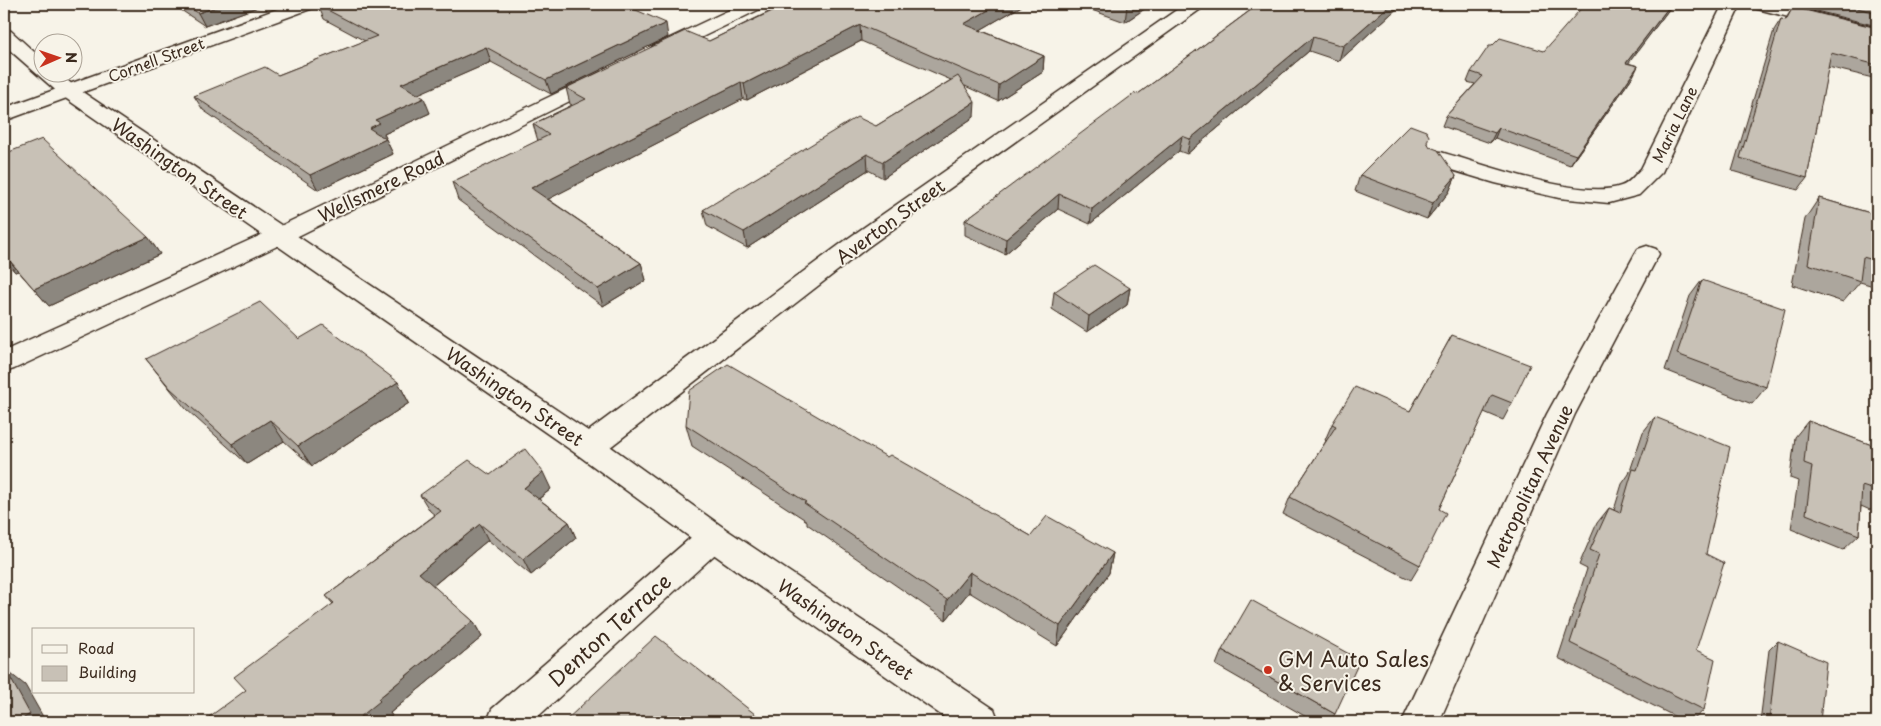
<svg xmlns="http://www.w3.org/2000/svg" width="1881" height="726" viewBox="0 0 1881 726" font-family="'Playpen Sans',sans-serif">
<rect width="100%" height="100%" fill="#f7f3e8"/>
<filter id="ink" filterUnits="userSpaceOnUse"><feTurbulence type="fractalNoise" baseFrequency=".02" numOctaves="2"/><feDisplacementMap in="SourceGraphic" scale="10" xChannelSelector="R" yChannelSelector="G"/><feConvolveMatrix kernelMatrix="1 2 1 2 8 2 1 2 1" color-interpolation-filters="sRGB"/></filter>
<g filter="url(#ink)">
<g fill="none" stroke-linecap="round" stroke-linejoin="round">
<defs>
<g id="street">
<path d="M742,4H765L762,8L667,54L660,56L653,54L650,50L653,46Z"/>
<path d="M1185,4H1205L1202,8L868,247L600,455L589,458L578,455L574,447L578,439L850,237Z"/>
<path d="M1723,4H1741L1662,172L1639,195L1609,203L1559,198L1495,183L1425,162L1422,157L1425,152L1433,150C1477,161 1579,201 1621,186C1629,184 1635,174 1641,169Z"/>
<path d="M1751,4H1780L1877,28V40L1754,8Z"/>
<path d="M601,72L608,74L611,78L608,82L288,241L14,369L4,372V351L270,231Z"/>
<path d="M68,85L75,87L78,91L75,95L4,121V108Z"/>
<path d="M1647,246L1656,249L1659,254L1575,414L1439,722H1402L1547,414L1635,254L1638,249Z"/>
<path d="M713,524L724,528L729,537L724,546L532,722H487L492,709L702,528Z"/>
</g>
<path id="secondary" d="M291,4H316L313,8L75,95L68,97L61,95L58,91L61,87Z"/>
<path id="primary" d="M4,29L11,31L42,59V72H58L75,87L600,439L724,528L994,709L999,722H951L702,546L578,455L61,95L4,45Z"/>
</defs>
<use href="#street" stroke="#3b2a1e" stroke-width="3"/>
<use href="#secondary" stroke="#3b2a1e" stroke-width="3"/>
<use href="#primary" stroke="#3b2a1e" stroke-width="3"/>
<use href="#street" fill="#f7f3e8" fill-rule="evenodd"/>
<use href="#secondary" fill="#f7f3e8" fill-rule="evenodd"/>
<use href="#primary" fill="#f7f3e8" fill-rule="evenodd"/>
</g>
<g fill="#aca69d" stroke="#3b2a1e">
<path d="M172,4H266L205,26Z"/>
<path d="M322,4H633L627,6L668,37L551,94L491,62L417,94L430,113L384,134L386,138H385L393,154L318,190L203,110L194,96L278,75L365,41L324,19L318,5Z"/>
<path d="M779,4H1025L980,30L1044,56L1043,72L998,101L965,86L974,117L883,178L868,170L747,248L707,226L703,210L876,126L951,80L861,41L747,100L743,99L548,199L641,263L646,280L603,306L458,200L452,182L538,141L533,124L572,105L570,104L566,88L709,41L783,5Z"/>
<path d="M1075,4H1152L1125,22Z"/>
<path d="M1257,4H1402L1339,61L1309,51L1187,154L1179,151L1090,224L1058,209L1005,254L965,235V220L1138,94L1256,6Z"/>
<path d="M1673,4L1628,63L1638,66L1633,76L1570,165L1495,138L1490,143L1442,126L1446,116L1475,84L1467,82L1471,72L1544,51Z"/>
<path d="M1793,4H1877V26L1792,5Z"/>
<path d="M1793,7L1877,28V79L1828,67L1807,178L1798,190L1732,171L1774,30L1781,19L1785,20Z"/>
<path d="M1430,147L1456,176L1449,192L1427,219L1355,191L1360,175Z"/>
<path d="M4,154L148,237L160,254L49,306L18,271L15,272L4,259Z"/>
<path d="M1819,198L1877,215V287L1860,282L1843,302L1792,285L1805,219Z"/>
<path d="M1702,280L1766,387L1752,404L1665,370L1690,296Z"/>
<path d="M1130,288L1127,305L1087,332L1052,309L1054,292Z"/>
<path d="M1452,335L1512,403L1503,420L1484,412L1439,509L1420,565L1411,580L1283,514L1290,497L1326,441L1325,440L1332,424L1410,411Z"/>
<path d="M299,339L398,382L409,403L312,466L284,441L247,464L186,409L146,359Z"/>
<path d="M1655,417L1706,554L1696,650L1704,710L1691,722H1686L1558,658L1587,569L1579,565L1597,523L1609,508L1614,510L1622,484L1629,474L1643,432Z"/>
<path d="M1808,421L1877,447V504L1870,510L1861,506L1859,535L1843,550L1791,529L1798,481L1790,478L1795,437Z"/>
<path d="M686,425L887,457L1031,536L1113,553L1109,573L1057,646L969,592L946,620L807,524V521L692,446Z"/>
<path d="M490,475L551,489L539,499L569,522L576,538L531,575L488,540L433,586L473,621L482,637L390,713L392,716L246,690L333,604L326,596L435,515L430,511L420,495Z"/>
<path d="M1778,641L1820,722H1760L1769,650Z"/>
<path d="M1222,650L1335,714L1330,722H1315L1216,665Z"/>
</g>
<g fill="#8c877f" stroke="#3b2a1e">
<path d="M225,4H266L205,26L198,13Z"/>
<path d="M612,4H633L614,12Z"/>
<path d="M999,4H1025L963,40L964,24Z"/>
<path d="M1131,4H1152L1125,22L1127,6Z"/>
<path d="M1391,4H1402L1339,61L1343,46Z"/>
<path d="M1671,4H1673L1622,72L1626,63Z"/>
<path d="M666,23L668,37L551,94L546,80Z"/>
<path d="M860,25L861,41L747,100L744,84Z"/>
<path d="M1313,37L1309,51L1187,154L1190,139Z"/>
<path d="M486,47L491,62L407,99L401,84Z"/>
<path d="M1044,56L1043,72L998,101L999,85Z"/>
<path d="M1638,66L1633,76L1570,165L1576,155Z"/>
<path d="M741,82L743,99L537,205L531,188Z"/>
<path d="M424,98L430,113L384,134L386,138L375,143L369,128L375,120Z"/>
<path d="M975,102L974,117L883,178V162Z"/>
<path d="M1499,128L1495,138L1490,143L1495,133Z"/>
<path d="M1182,136L1179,151L1090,224L1092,209Z"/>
<path d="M386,139L393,154L318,190L310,175Z"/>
<path d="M867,154L868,170L747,248L744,232Z"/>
<path d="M1456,176L1449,192L1427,219L1433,203Z"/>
<path d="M1059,194L1058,209L1005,254L1006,239Z"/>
<path d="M148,237L160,254L49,306L34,289Z"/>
<path d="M4,254L18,271L15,272L4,258Z"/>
<path d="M641,263L646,280L603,306L598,289Z"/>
<path d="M1130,288L1127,305L1087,332L1089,316Z"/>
<path d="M398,382L409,403L312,466L298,446Z"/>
<path d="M270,420L284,441L247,464L232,444Z"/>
<path d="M543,472L551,489L532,504L524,488Z"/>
<path d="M569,522L576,538L531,575L523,559Z"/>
<path d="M480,524L488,540L429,589L419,573Z"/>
<path d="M1113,553L1109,573L1057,646L1060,626Z"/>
<path d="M970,572L969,592L946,620L947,600Z"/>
<path d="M4,576L8,582L4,584Z"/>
<path d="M473,621L482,637L390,713L392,716L384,722H354L378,699Z"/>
<path d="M6,670L25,685L46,722H18Z"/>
</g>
<g fill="#c8c1b6" stroke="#3b2a1e">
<path d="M184,4H225L198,13Z"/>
<path d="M322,4H622L666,23L546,80L486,47L401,84L424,98L375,120L380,123L369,128L386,139L310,175L194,96L265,67L278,75L377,36L318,5Z"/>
<path d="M787,4H999L964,24L1044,56L999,85L860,25L744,84L741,82L531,188L641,263L598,289L452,182L549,135L533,124L586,99L566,88L685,31L709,41Z"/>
<path d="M1120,4H1131L1127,6Z"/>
<path d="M1258,4H1391L1343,46L1313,37L1190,139L1182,136L1092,209L1059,194L1006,239L965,220L1135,93L1138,94L1259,4Z"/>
<path d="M1585,4H1671L1626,63L1638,66L1576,155L1499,128L1495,133L1446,116L1483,76L1471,72L1489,46H1492L1500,38L1544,51Z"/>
<path d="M1841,4H1877V13Z"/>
<path d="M1793,7L1877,28V65L1831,53L1807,178L1740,158L1781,19L1786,20Z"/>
<path d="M958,76L975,102L883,162L867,154L744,232L703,210L857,117L876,126Z"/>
<path d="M1410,125L1426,131L1429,136L1427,142L1430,147L1438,150L1456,176L1433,203L1360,175Z"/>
<path d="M42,139L148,237L34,289L4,254V154Z"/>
<path d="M1819,198L1877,215V261L1863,257L1860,281L1808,264Z"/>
<path d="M1094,265L1130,288L1089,316L1054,292Z"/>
<path d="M1702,280L1785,309L1766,387L1677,354Z"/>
<path d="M260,302L299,339L323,325L398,382L298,446L270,420L232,444L170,388L146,359Z"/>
<path d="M1452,335L1530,365L1512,403L1492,395L1439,509L1446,513L1420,565L1290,497L1336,426L1332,424L1355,387L1410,411Z"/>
<path d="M728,364L887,457L890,455L1031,536L1047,516L1113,553L1060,626L970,572L947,600L804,503L806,502L686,425L689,391Z"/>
<path d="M1655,417L1730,447L1706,554L1724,563L1696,650L1715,659L1704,710L1570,643L1599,554L1590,550L1609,508L1620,513L1633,469L1637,470Z"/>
<path d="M1808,421L1877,447V491L1862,486L1859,535L1806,514L1812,466L1804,463Z"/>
<path d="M525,449L543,472L524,488L569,522L523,559L480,524L419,573L473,621L378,699L380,701L354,722H202L246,690L234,677L334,603L326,596L441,511L420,495L469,460L490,475Z"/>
<path d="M1251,600L1360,660L1335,714L1222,650Z"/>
<path d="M656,636L765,722H564Z"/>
<path d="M1778,641L1826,662L1820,722H1769Z"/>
<path d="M6,670L30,714L18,722H4V671Z"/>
</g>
</g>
<circle fill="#c8321e" stroke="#f7f3e8" stroke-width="2" cx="1268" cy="670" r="5"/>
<g text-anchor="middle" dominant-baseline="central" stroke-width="4" stroke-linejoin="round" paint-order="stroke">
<g font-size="15" fill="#3b2a1e" stroke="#f7f3e8">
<text transform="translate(156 59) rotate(-20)">Cornell Street</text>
<text transform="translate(1674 124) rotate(-64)">Maria Lane</text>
</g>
<g font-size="18" fill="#3b2a1e" stroke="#f7f3e8">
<text transform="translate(180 168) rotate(35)">Washington Street</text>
<text transform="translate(381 186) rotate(-26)">Wellsmere Road</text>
<text transform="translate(890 221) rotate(-36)">Averton Street</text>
<text transform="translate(515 396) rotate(34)">Washington Street</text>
<text transform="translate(1529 486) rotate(-65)">Metropolitan Avenue</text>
<text transform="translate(846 629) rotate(35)">Washington Street</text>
</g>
<g font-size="21" fill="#3b2a1e" stroke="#f7f3e8">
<text transform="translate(609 629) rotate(-42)">Denton Terrace</text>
</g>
<g font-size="21" fill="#3b2a1e" stroke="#f7f3e8" text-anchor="start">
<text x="1278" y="658">GM Auto Sales<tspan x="1278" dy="24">&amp; Services</tspan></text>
</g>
</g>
<rect width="1881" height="726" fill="none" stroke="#f7f3e8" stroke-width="20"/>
<rect x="10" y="10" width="1861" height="706" fill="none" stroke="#3b2a1e" stroke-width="2" filter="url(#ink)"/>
<rect x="32" y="628" width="162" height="65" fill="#f7f3e8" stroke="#aca397"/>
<rect x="42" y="645" width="25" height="8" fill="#f7f3e8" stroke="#aca397"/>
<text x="78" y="654" font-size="15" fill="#3b2a1e">Road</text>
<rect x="42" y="666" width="25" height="15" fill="#c8c1b6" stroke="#aca397"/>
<text x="78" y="678" font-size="15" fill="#3b2a1e">Building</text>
<g transform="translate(58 58) rotate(88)"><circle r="24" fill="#f7f3e8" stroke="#aca397"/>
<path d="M0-4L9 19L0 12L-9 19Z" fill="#c8321e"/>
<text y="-8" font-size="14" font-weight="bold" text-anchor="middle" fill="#3b2a1e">N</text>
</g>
</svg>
